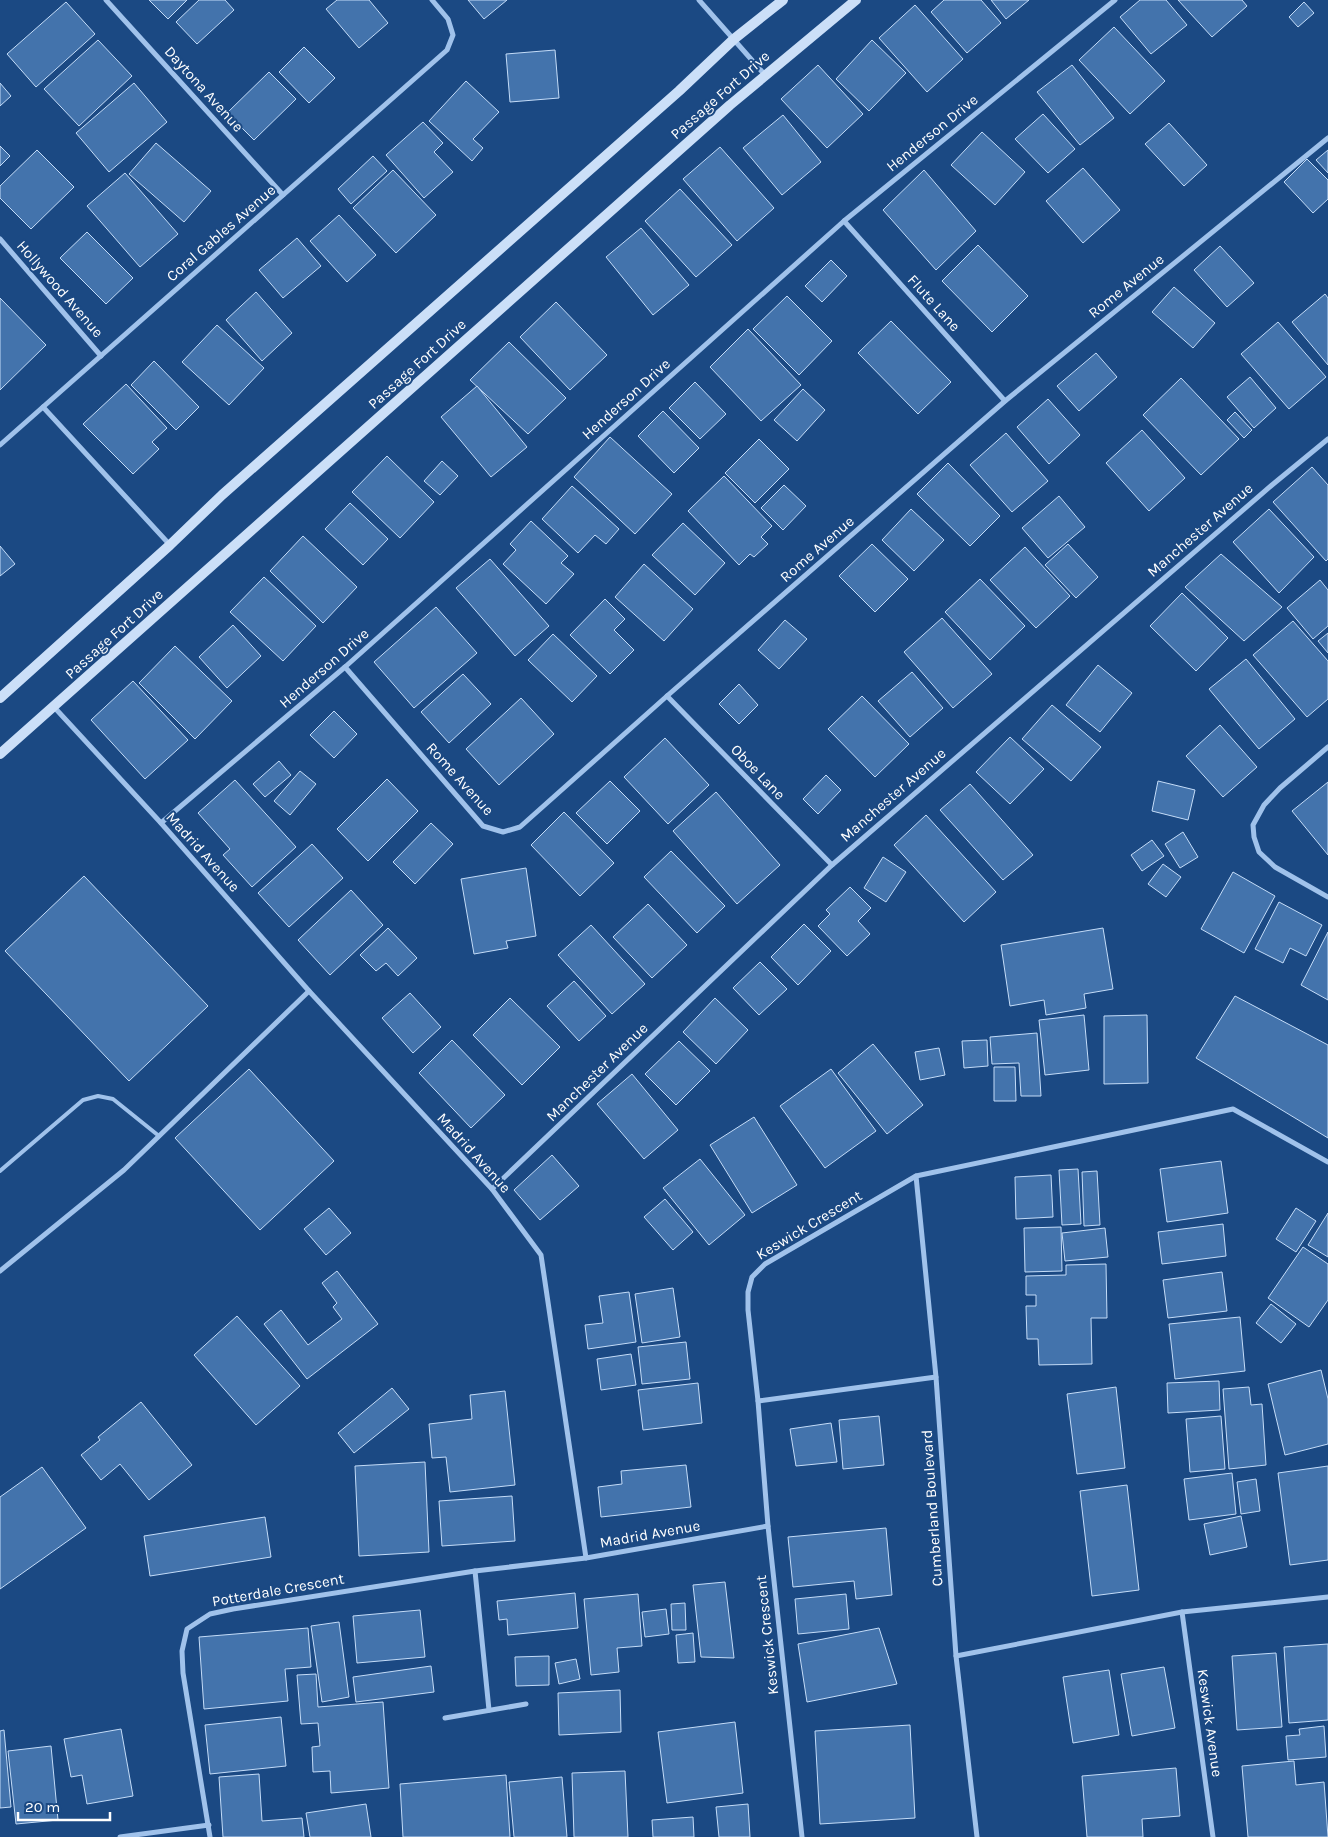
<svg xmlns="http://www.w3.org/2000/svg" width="1328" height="1837" viewBox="0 0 1328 1837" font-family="Karla,sans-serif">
<rect width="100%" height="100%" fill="#1b4983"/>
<g fill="#4373ac" stroke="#c4dcf8">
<path d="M149,0H187L168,19Z"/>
<path d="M199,0H225L234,10L197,44L176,22Z"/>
<path d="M337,0H369L388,23L359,48L326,9Z"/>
<path d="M468,0H507L484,19Z"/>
<path d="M944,0H981L1001,23L967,53L931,12Z"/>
<path d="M991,0H1029L1006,19Z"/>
<path d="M1140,0H1166L1187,25L1151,54L1120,17Z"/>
<path d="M1178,0H1242L1247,6L1212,37Z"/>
<path d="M66,2L95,34L36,87L7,54Z"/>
<path d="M1304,2L1314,13L1298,27L1289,17Z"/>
<path d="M915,5L963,59L927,92L879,38Z"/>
<path d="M1114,27L1165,81L1130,114L1079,60Z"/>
<path d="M98,40L132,76L79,126L44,89Z"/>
<path d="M872,40L906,73L869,111L836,79Z"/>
<path d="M304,47L335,78L309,103L279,72Z"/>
<path d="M555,50L559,98L510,102L506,54Z"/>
<path d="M818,65L863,114L827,148L781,99Z"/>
<path d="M1072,65L1114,118L1080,145L1037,92Z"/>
<path d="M269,72L296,99L254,140L227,113Z"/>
<path d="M466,81L499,112L473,139L483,148L472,161L429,121Z"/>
<path d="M0,83L11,96L0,106Z"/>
<path d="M134,83L167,122L109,172L76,133Z"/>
<path d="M1043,114L1075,149L1048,173L1015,139Z"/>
<path d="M783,115L821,162L782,195L743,148Z"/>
<path d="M423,122L443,143L434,152L453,172L424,198L386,155Z"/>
<path d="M1169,123L1207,165L1184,186L1145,144Z"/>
<path d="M982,132L1025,172L995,205L951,165Z"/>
<path d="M156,143L211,191L184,222L129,174Z"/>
<path d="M0,146L10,156L0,166Z"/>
<path d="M720,147L774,208L737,241L683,179Z"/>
<path d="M37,150L74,187L31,229L0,198V186Z"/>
<path d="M1328,150V173L1316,160Z"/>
<path d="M373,156L387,171L351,204L338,189Z"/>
<path d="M1307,159L1328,180V199L1313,213L1284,182Z"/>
<path d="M1083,168L1120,210L1083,243L1046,201Z"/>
<path d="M393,170L436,215L396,253L353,208Z"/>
<path d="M924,170L976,231L936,270L883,210Z"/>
<path d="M125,173L178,234L140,267L87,206Z"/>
<path d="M680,189L732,245L696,277L645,221Z"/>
<path d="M339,215L376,255L347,282L310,241Z"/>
<path d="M641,228L689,285L653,315L606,257Z"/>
<path d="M87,232L133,278L106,304L60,258Z"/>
<path d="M297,238L321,266L283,298L259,270Z"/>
<path d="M978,245L1028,296L992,332L942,281Z"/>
<path d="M1220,246L1254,283L1227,307L1194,270Z"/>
<path d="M831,260L847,276L822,302L805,286Z"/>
<path d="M1174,287L1215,323L1193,348L1152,312Z"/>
<path d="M256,292L292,333L262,361L226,320Z"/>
<path d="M1325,294L1328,298V365L1292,322Z"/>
<path d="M787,296L832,341L799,375L753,329Z"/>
<path d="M0,298L46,345L0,390Z"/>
<path d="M556,302L607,355L570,390L520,337Z"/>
<path d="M891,321L951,382L918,414L858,353Z"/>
<path d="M1278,322L1326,377L1289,409L1241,354Z"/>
<path d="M217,325L264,368L229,405L182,362Z"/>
<path d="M748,329L801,385L761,421L710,367Z"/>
<path d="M509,342L566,398L528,434L470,380Z"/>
<path d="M1096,353L1117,377L1079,411L1057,386Z"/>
<path d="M154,361L199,407L176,430L131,385Z"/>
<path d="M1250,377L1276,408L1254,428L1227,397Z"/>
<path d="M1181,378L1239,439L1201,475L1143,415Z"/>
<path d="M695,382L726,414L700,439L669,408Z"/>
<path d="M126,384L167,428L152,442L159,449L133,474L83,424Z"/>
<path d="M477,386L527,447L491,477L441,417Z"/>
<path d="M803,389L825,410L797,441L774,420Z"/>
<path d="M1048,399L1080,435L1049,464L1017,427Z"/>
<path d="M663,411L699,448L674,473L638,436Z"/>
<path d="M1235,412L1252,430L1244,438L1227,420Z"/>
<path d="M1142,430L1185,478L1149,511L1106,463Z"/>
<path d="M1006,433L1048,481L1012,512L970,465Z"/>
<path d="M610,437L672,494L635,534L574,477Z"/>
<path d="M759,439L789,469L755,503L725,473Z"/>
<path d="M387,456L434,502L400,538L352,492Z"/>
<path d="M442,461L458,476L440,495L424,481Z"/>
<path d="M948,463L1000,516L970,546L917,494Z"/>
<path d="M1312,467L1328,485V559L1326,561L1273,502Z"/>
<path d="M724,476L772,526L761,537L768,544L754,557L750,554L739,565L688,511Z"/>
<path d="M784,485L806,506L783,530L761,508Z"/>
<path d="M572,486L619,529L606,544L595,535L578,553L542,519Z"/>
<path d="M1059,496L1085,527L1048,558L1022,528Z"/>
<path d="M350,503L388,539L363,565L325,529Z"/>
<path d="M911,509L944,540L914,571L882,540Z"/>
<path d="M1269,509L1314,557L1279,593L1233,542Z"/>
<path d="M531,521L568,556L561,563L574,574L546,604L503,564L516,550L510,544Z"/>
<path d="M683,523L725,563L695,595L652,555Z"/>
<path d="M303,536L357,587L323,623L270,571Z"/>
<path d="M872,544L908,579L875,612L839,576Z"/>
<path d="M1068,544L1098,577L1076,598L1045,565Z"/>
<path d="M0,546L15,564L0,576Z"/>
<path d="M1025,547L1070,596L1036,628L990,580Z"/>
<path d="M1221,554L1282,607L1244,641L1185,587Z"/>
<path d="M490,559L549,626L515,656L456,588Z"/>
<path d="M644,564L693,609L664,641L615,597Z"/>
<path d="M264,577L316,626L283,661L230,612Z"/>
<path d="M980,579L1025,626L990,660L945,612Z"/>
<path d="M1320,580L1328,590V626L1313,639L1287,608Z"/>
<path d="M1182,593L1228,638L1196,671L1150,626Z"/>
<path d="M605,599L625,619L614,630L634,650L610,674L570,635Z"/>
<path d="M436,607L477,653L414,708L374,662Z"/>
<path d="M942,618L992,674L953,708L904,652Z"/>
<path d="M785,620L807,639L779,669L758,650Z"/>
<path d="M1293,621L1328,661V699L1307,717L1253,655Z"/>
<path d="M233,625L261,656L227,688L199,657Z"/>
<path d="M1328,633V653L1318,641Z"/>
<path d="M553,634L597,676L572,702L528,660Z"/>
<path d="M175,646L232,701L195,739L139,683Z"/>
<path d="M1246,659L1295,719L1259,749L1209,689Z"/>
<path d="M1098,665L1132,693L1100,732L1066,705Z"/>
<path d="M912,672L943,708L910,737L878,701Z"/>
<path d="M463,674L491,704L449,743L421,712Z"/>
<path d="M133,681L188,740L145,779L91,720Z"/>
<path d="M739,684L758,705L739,724L719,704Z"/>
<path d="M862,696L909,744L875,777L828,729Z"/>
<path d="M521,698L554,734L499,785L466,749Z"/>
<path d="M1052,705L1101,747L1071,781L1022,739Z"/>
<path d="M334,711L357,734L334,758L310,735Z"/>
<path d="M1220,725L1257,767L1223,797L1186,756Z"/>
<path d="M1010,737L1044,769L1010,804L976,772Z"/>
<path d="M665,738L709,785L668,824L624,777Z"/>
<path d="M279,761L291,775L265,797L253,784Z"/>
<path d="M300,771L316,784L290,815L274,801Z"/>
<path d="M826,775L841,790L818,814L803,799Z"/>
<path d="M387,779L418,811L368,861L337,829Z"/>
<path d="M235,780L296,847L252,887L223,855L230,849L198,813Z"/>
<path d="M610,781L640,811L607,844L576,813Z"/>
<path d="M1158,781L1195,790L1188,820L1152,811Z"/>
<path d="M1328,782V855L1292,811Z"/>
<path d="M970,784L1033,855L1003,880L940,810Z"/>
<path d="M716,792L780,865L737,904L673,831Z"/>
<path d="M564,812L614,863L580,896L531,845Z"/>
<path d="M926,815L996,892L964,922L894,845Z"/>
<path d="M431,823L453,844L415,884L393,862Z"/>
<path d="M1183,832L1198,857L1180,868L1165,844Z"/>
<path d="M1152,840L1164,856L1142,871L1131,855Z"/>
<path d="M312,844L343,878L289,927L258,893Z"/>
<path d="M671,851L725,906L697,933L644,877Z"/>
<path d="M883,857L906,872L886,902L864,888Z"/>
<path d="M1163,864L1181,877L1166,897L1148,884Z"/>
<path d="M526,868L536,936L506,941L508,948L474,954L461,879Z"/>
<path d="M1233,872L1275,896L1244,953L1201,929Z"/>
<path d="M84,876L208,1006L129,1081L5,951Z"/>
<path d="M850,887L871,908L858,921L870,934L847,956L818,926L830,914L826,910Z"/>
<path d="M351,890L383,925L330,975L298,940Z"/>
<path d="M1279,902L1322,925L1306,956L1290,948L1283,963L1255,949Z"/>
<path d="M648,904L687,945L652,978L613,937Z"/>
<path d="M804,924L831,951L798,985L771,957Z"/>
<path d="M591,925L645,984L612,1014L558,955Z"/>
<path d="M388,928L417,958L398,976L386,963L376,971L360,955Z"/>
<path d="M1103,928L1113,989L1084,994L1086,1008L1046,1015L1044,1000L1010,1006L1001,945Z"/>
<path d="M1328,932V1000L1301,985Z"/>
<path d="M760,962L787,989L759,1015L733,988Z"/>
<path d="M574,981L606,1016L579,1041L547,1006Z"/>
<path d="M410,993L441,1027L413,1053L382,1018Z"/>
<path d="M1235,996L1328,1045V1138L1196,1058Z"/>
<path d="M510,998L560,1047L522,1085L473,1035Z"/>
<path d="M715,998L748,1030L716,1064L683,1032Z"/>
<path d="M1084,1015L1089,1070L1045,1075L1039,1020Z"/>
<path d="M1147,1015L1148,1083L1104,1084V1016Z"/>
<path d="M1037,1033L1041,1096H1021L1019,1063L992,1064L990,1037Z"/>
<path d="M452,1040L505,1095L471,1128L419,1073Z"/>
<path d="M987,1040L988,1066L964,1068L962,1041Z"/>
<path d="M679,1041L710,1071L676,1105L645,1074Z"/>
<path d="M873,1044L923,1105L887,1134L838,1073Z"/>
<path d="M939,1048L945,1075L920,1080L915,1052Z"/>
<path d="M994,1067H1015L1016,1101H994Z"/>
<path d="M249,1069L334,1161L260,1230L175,1138Z"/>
<path d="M831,1069L876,1131L825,1168L780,1106Z"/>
<path d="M632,1074L678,1130L644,1159L597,1104Z"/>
<path d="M754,1117L797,1185L752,1213L710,1145Z"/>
<path d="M552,1155L579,1186L540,1220L514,1190Z"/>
<path d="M700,1159L745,1215L709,1245L663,1188Z"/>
<path d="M1221,1161L1228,1213L1167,1222L1160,1169Z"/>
<path d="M1078,1169L1081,1224L1062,1225L1059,1170Z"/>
<path d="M1097,1171L1100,1225L1084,1226L1082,1172Z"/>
<path d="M1051,1175L1053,1217L1016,1219L1015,1177Z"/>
<path d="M665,1199L693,1232L673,1250L644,1217Z"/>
<path d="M329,1208L351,1233L326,1255L304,1229Z"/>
<path d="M1296,1208L1316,1221L1296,1252L1276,1239Z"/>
<path d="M1328,1213V1257L1308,1245Z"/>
<path d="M1223,1224L1226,1256L1162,1264L1158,1232Z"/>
<path d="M1061,1227L1062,1271L1025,1272L1024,1228Z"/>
<path d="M1105,1228L1108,1257L1065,1261L1062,1233Z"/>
<path d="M1303,1247L1328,1264V1300L1309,1327L1268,1298Z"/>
<path d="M1106,1264L1107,1318H1091L1092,1364L1039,1365L1038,1339H1027L1026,1306H1036V1295H1026V1276L1066,1275V1265Z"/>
<path d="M337,1271L378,1324L307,1379L264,1324L281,1310L308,1345L342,1319L333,1307L337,1303L322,1283Z"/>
<path d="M1222,1272L1227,1311L1168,1318L1163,1280Z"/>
<path d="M673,1288L680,1337L642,1343L635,1294Z"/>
<path d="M629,1292L636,1342L588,1349L585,1325L603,1323L599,1296Z"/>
<path d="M1271,1304L1296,1324L1281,1343L1256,1323Z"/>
<path d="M237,1316L300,1386L256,1425L194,1355Z"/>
<path d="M1240,1317L1245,1371L1175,1379L1169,1324Z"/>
<path d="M686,1342L690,1379L642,1384L638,1347Z"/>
<path d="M631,1354L636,1385L601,1390L597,1359Z"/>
<path d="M1321,1370L1328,1399V1444L1285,1455L1268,1384Z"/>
<path d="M1219,1381L1220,1410L1168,1413L1167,1383Z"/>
<path d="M698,1383L702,1423L643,1430L638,1390Z"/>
<path d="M1116,1387L1125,1468L1077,1474L1067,1394Z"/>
<path d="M1249,1387L1251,1405L1262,1404L1266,1465L1229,1469L1223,1389Z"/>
<path d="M392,1388L409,1409L354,1453L338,1433Z"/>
<path d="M505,1391L515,1485L450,1492L446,1457L432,1458L429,1424L472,1419L470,1395Z"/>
<path d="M141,1402L192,1465L149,1500L120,1464L101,1480L81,1455L100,1440L98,1437Z"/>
<path d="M879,1416L884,1465L843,1469L839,1420Z"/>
<path d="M1221,1416L1225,1469L1190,1472L1186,1419Z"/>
<path d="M831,1423L837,1462L796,1466L790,1429Z"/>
<path d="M425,1462L429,1552L359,1556L355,1466Z"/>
<path d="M686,1465L691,1507L601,1517L598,1487L622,1484L621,1471Z"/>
<path d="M1328,1466V1560L1290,1565L1278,1473Z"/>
<path d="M42,1467L86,1528L0,1589V1497Z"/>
<path d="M1232,1473L1236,1514L1189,1520L1184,1479Z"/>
<path d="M1256,1479L1260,1511L1241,1514L1237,1482Z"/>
<path d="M1127,1485L1139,1590L1092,1596L1080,1491Z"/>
<path d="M512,1496L515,1541L442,1546L439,1501Z"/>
<path d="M1241,1516L1247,1547L1210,1555L1204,1524Z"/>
<path d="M265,1517L271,1557L150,1576L144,1536Z"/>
<path d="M886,1528L892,1595L856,1599L854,1581L793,1587L788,1537Z"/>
<path d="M725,1582L734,1658L701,1657L693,1585Z"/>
<path d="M575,1593L578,1628L508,1635L507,1619L499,1620L497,1601Z"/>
<path d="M638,1594L642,1646L617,1648L619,1672L591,1675L584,1599Z"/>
<path d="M846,1594L849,1629L798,1634L795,1599Z"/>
<path d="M685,1603L686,1630H672L671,1604Z"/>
<path d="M666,1609L669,1634L645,1637L642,1612Z"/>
<path d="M420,1610L425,1657L357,1663L353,1616Z"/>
<path d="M339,1622L349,1697L322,1702L311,1626Z"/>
<path d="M308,1628L311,1667L285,1669L288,1701L204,1709L199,1637Z"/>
<path d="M879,1628L897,1684L807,1702L798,1644Z"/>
<path d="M693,1633L695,1662L678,1663L676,1635Z"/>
<path d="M1328,1644V1720L1289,1723L1284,1647Z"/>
<path d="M1276,1653L1282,1727L1237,1730L1232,1656Z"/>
<path d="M549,1656V1685L516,1686L515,1657Z"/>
<path d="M576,1659L580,1679L559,1684L555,1663Z"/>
<path d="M431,1666L434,1692L356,1702L353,1677Z"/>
<path d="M1164,1667L1175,1728L1132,1736L1121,1674Z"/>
<path d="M1109,1670L1119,1735L1073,1743L1063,1677Z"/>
<path d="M316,1674L318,1707L383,1702L389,1788L331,1793L330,1771L313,1772L312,1747L320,1746L318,1723L301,1724L297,1675Z"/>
<path d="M620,1690L621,1732L559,1735L558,1693Z"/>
<path d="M281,1717L286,1766L210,1774L205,1725Z"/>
<path d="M735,1722L743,1793L667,1803L658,1732Z"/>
<path d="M910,1725L915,1818L820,1824L815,1731Z"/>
<path d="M1324,1726L1326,1757L1288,1760L1286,1736L1300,1735L1299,1729Z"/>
<path d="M121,1729L133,1796L87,1804L82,1775L71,1777L64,1739Z"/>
<path d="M4,1730L11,1807L0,1808V1731Z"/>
<path d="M51,1746L58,1820L16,1824L8,1751Z"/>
<path d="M1294,1761L1296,1785L1324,1782L1328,1837H1248L1242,1766Z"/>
<path d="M1176,1768L1180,1816L1142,1819L1143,1837H1087L1082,1776Z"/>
<path d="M625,1771L628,1837H574L572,1773Z"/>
<path d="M259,1774L262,1821L302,1818L304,1837H223L219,1777Z"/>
<path d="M506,1775L510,1837H403L400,1784Z"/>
<path d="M562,1777L567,1837H514L509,1782Z"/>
<path d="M366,1804L371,1837H310L306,1813Z"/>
<path d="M748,1804L750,1837H719L716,1807Z"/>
<path d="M693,1817L694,1837H653L652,1820Z"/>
</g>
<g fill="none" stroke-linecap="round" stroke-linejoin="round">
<path stroke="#a0c2eb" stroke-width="4" d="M0,1171L83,1100L98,1096L113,1099L159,1136"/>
<g stroke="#a0c2eb" stroke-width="5">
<path d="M106,0L283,195"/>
<path d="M699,0L765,75"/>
<path d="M844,221L1005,401"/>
<path d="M0,239L101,356"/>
<path d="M43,407L170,545"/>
<path d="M0,445L447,50L453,35L448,19L432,0"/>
<path d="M345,667L483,826L503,832L520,827L667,696L1005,401L1328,138"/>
<path d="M667,696L832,865"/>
<path d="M54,707L161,823L309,991L492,1189L541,1255L586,1558L768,1526"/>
<path d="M1328,747L1280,788L1264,805L1253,825L1254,837L1259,852L1275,867L1328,897"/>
<path d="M161,823L345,667L844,221L1115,0"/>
<path d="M916,1176L936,1377L956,1656L977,1837"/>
<path d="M492,1189L832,865L1272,485L1328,439"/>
<path d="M0,1271L124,1170L309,991"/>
<path d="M758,1401L936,1377"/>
<path d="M475,1571L489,1710"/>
<path d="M1182,1612L1213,1837"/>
<path d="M956,1656L1182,1612L1328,1597"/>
<path d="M445,1718L526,1704"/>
<path d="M120,1837L209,1825"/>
<path d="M210,1837L183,1673L182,1651L187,1629L210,1614L233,1609L475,1571L586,1558"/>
<path d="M802,1837L768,1526L758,1401L748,1310V1292L752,1277L765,1264L916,1176L1233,1109L1328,1162"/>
</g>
<g stroke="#cbdff8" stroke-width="10">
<path d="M0,698L170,545L222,495L679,91L734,39L783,0"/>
<path d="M0,754L730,105L856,0"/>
</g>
</g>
<g text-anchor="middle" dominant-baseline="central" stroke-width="4" stroke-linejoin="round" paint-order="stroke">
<g font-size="15" fill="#fff" stroke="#1b4983">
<text transform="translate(204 89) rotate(48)">Daytona Avenue</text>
<text transform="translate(720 95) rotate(-41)">Passage Fort Drive</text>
<text transform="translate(932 133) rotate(-39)">Henderson Drive</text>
<text transform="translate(221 233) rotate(-41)">Coral Gables Avenue</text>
<text transform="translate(1126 286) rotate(-39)">Rome Avenue</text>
<text transform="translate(60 289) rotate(49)">Hollywood Avenue</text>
<text transform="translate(934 303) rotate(48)">Flute Lane</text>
<text transform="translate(417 364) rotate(-42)">Passage Fort Drive</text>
<text transform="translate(626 399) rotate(-42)">Henderson Drive</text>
<text transform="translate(1200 530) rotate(-41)">Manchester Avenue</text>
<text transform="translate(817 549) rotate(-41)">Rome Avenue</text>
<text transform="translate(114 634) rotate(-42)">Passage Fort Drive</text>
<text transform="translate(324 668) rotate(-41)">Henderson Drive</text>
<text transform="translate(758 772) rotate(46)">Oboe Lane</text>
<text transform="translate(460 779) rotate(48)">Rome Avenue</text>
<text transform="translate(893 795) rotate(-41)">Manchester Avenue</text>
<text transform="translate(203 852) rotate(48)">Madrid Avenue</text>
<text transform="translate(597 1072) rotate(-44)">Manchester Avenue</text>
<text transform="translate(474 1153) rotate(48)">Madrid Avenue</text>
<text transform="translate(809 1225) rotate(-31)">Keswick Crescent</text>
<text transform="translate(932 1508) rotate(-94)">Cumberland Boulevard</text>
<text transform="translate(650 1534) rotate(-10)">Madrid Avenue</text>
<text transform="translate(278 1590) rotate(-10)">Potterdale Crescent</text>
<text transform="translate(767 1635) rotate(-96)">Keswick Crescent</text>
<text transform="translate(1210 1723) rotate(82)">Keswick Avenue</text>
</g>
</g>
<path d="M18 1812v8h92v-8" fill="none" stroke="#ffffff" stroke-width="2.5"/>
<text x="25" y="1812" font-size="15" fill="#ffffff" stroke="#1b4983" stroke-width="4" paint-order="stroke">20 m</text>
</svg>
